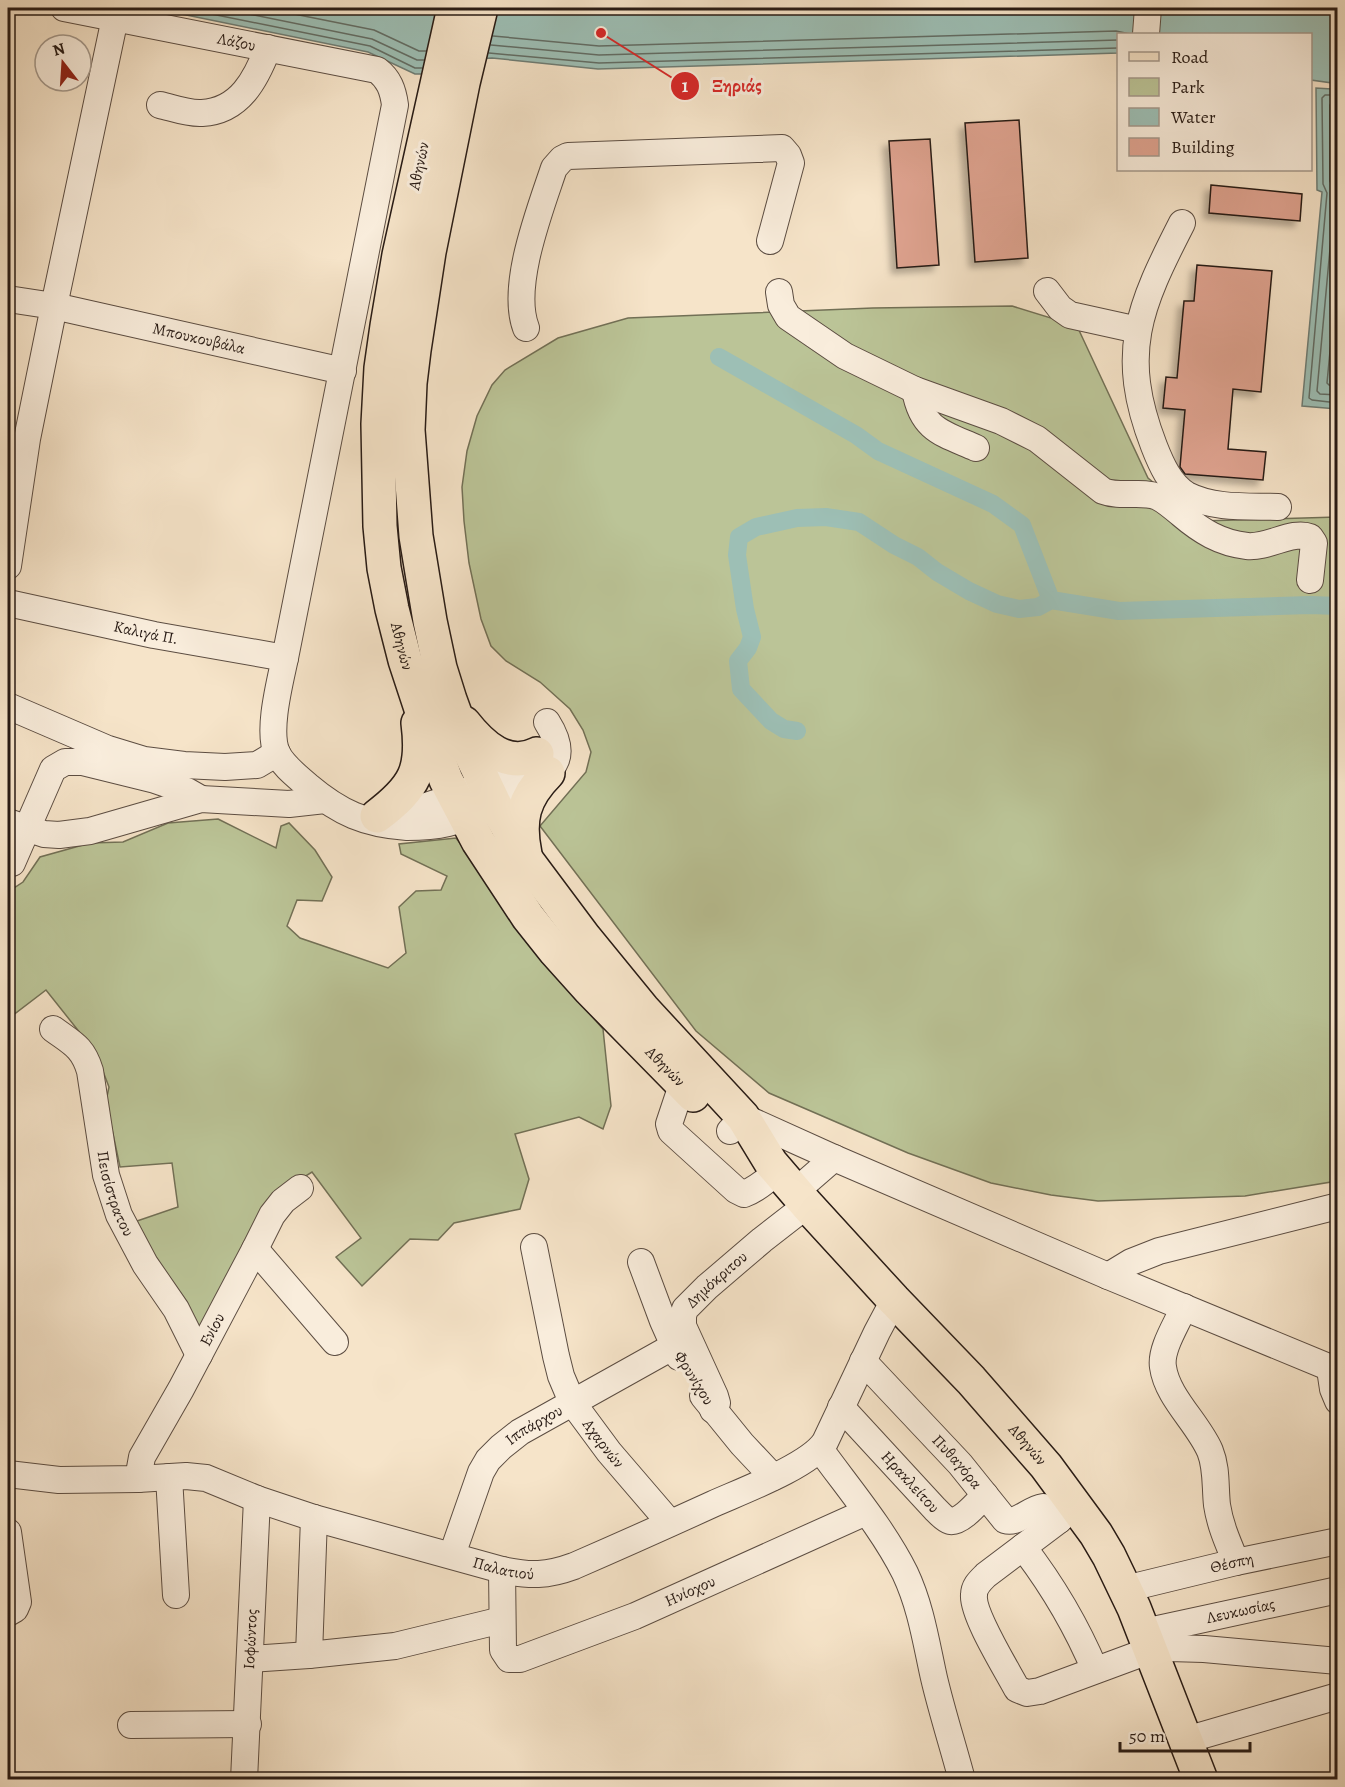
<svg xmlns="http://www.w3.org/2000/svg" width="1345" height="1787" viewBox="0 0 1345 1787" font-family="Alegreya,serif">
<defs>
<filter id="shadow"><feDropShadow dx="-5.5" dy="5.5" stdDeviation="3" flood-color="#0004"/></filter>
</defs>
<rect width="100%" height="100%" fill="#f6e4c9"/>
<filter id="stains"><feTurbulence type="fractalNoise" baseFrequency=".00333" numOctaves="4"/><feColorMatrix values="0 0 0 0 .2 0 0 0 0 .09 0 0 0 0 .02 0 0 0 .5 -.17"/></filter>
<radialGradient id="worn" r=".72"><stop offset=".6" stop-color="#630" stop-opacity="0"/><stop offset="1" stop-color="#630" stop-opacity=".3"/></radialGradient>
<g fill="#bbc497" stroke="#727056" stroke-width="1.5">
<path d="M1012,306L1077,326L1148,478L1200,521L1337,517V1181L1245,1196L1098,1201L1051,1195L991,1183L908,1153L769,1093L696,1031L540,826L586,772L591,752L583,730L570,709L540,682L506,661L491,646L481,619L469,563L464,521L462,487L467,451L477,416L492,385L505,370L558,338L628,318L873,308Z"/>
<path d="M218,819L276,848L281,826L289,823L315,850L332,877L322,901L297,900L287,926L300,938L388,968L406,953L399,907L416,891L441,890L447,876L401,854L399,844L456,838L490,883L538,954L603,1029L611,1106L603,1129L579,1117L515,1134L529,1179L520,1209L454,1223L438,1240L410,1239L362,1286L336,1257L361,1238L312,1172L270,1198L201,1336L142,1238L137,1221L178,1207L172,1163L120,1167L106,1101L109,1087L96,1053L46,990L8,1019V892L23,882L40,857L90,843L123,842L168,823Z"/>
</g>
<path fill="#9dbfb5" stroke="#6e7d75" stroke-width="1.5" d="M152,8H1337V409L1302,406L1322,192L1317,190L1316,88L1332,89V83L1311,80L1310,34H1118V53L598,69L492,58L477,59L428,74H415L368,52Z"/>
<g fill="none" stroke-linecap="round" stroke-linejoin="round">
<g stroke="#626d65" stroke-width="1.5">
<path d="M182,8L370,46L415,68H422"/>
<path d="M219,8L372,39L417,60H424"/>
<path d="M264,8L374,30L419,51H426"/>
<path d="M493,36L599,46L1116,31L1130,34"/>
<path d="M491,45L599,55L1118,40"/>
<path d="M489,53L599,63L1118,48"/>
<path d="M1338,91L1333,95H1325L1322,98L1323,184L1327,193L1309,398L1312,400L1338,403"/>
<path d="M1338,101L1331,103L1330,105V181L1335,194L1317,391L1320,394L1338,395"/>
<path d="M1338,266L1327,383L1329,385L1338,386"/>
</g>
<g stroke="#9dbfb5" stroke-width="18">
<path d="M719,357L856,435L878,451L993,504L1022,525L1051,600L1119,611L1310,605L1338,606"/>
<path d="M797,731L784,729L771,721L741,689L738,661L748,648L752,637L745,609L737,555L739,537L756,527L797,518L826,517L859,522L894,545L918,557L937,572L969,591L997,604L1019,609L1038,607L1051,600"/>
</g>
</g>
<g fill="#dfa390" stroke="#281b15" stroke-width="1.5" filter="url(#shadow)">
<path d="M1019,120L1028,258L975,262L965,123Z"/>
<path d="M930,139L939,265L897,268L889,141Z"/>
<path d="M1211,185L1302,194L1300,221L1209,213Z"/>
<path d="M1197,265L1272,271L1261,392L1233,389L1228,449L1266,452L1263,480L1185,474L1180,467L1185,410L1163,408L1166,377L1177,378L1184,301H1194Z"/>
</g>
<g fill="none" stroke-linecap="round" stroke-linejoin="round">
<defs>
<g id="minor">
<path id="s1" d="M64,8L377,70C389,79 393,90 395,105L285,658C280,682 267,731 277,753C283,766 298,777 308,786C340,813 365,824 407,827C420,827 435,826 448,823C475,817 546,787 556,760C561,747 554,733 547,722"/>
<path d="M1146,34L1148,8"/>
<path d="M160,105C173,108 188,114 202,113C240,111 256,79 268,48"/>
<path d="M1182,223C1139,307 1118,353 1154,446C1161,464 1170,485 1187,495C1214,509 1249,506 1278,507"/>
<path d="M1047,291L1060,308L1070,315L1138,330"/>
<path d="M779,292L781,305L788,317L845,356L915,390L1001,421L1037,439L1103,491C1121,498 1142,490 1158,497C1166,501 1174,508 1181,514C1201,531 1220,543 1247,546C1269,548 1292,530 1310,537L1314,543L1310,580"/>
<path id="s2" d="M8,299L54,306L343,371"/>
<path d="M526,328C510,286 540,210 554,168L562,159L568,156L782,148L788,155L791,163L770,241"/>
<path d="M915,390C922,430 942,433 976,448"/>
<path d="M8,566L27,439L54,306L115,18"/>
<path id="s3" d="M8,603L154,635L285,658"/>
<path d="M8,706L108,749L144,760L184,765L225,767L257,765L277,753"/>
<path d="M385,815C422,811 458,795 492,780C507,773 522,768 534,757"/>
<path d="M8,822L44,834L59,835L90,831L201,799L289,804L325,800"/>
<path d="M12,863L53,769L65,762H82L155,780L187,791L201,799"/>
<path id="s4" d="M53,1029C72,1043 83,1047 90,1071L106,1175L119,1215L145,1264L176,1309L199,1355"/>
<path d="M682,1085L669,1124L671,1131L736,1190L744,1194C757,1189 767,1180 778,1171"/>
<path d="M730,1131L743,1117L834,1158L1108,1276L1338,1371"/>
<path d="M796,1191L834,1158"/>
<path id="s5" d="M534,1247L556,1356L561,1376L572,1402L609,1452L670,1523"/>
<path d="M255,1249L335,1342"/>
<path d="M641,1262L663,1321L679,1357"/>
<path d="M1108,1276L1131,1262L1159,1251L1338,1206"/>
<path d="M1184,1307C1177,1324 1160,1349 1163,1367C1167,1397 1198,1423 1210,1451C1217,1468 1215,1487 1217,1505C1220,1525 1228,1543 1236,1562"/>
<path id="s6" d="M863,1361L960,1464L1005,1520C1018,1524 1029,1509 1043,1507L1049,1510L1059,1520"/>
<path d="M1330,1369L1333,1389L1338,1401"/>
<path d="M703,1396L742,1444L773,1477"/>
<path id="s7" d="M841,1407L935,1509C939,1513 944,1519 950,1521C961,1523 978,1502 985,1495"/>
<path id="s8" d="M713,1410L717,1403L715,1396L683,1326V1316L685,1309L707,1287L762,1240L807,1205"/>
<path d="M820,1449C849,1489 883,1529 905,1573C921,1607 926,1642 934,1678C942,1712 953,1746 962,1780"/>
<path id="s9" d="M8,1474L59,1480L138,1479L186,1476L206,1478L257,1499L314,1518L502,1570C530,1576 547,1576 574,1566C620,1546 667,1525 713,1504C742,1491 809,1466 825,1442L877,1332L894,1300"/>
<path d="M169,1477L176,1595"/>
<path id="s10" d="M138,1479L142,1457L181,1389L255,1249L272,1215L283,1201L300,1188"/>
<path d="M1075,1505L1059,1520L986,1575C980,1581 974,1586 974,1595C972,1614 1007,1670 1017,1689L1027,1693L1040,1691L1140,1654L1169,1648L1204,1649L1338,1661"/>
<path d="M8,1532L18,1602L15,1609L8,1613"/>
<path d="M1023,1547C1053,1586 1076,1625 1095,1670"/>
<path id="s11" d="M452,1555L481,1472L488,1460L501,1447L520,1432L674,1346"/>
<path id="s12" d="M502,1570L503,1650L509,1659H520L635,1616L866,1512"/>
<path id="s13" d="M1125,1589L1236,1562L1338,1541"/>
<path id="s14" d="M1144,1632L1338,1590"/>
<path d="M309,1655L314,1518"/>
<path d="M250,1659L309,1655L395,1646L502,1620"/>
<path d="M131,1725L248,1724"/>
<path d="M1186,1740L1338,1696"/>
<path id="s15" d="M244,1780L257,1499"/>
</g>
<g id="major">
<path id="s16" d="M454,8L399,255L387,326L381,368L378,424L380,526L384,568L392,609L405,660L432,742L446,780L478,841L528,917L555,951L590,990L693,1095"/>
<path id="s17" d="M481,8L463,83L429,252L414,350L410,383L408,430L416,536L430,621L440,668L450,700L466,744L495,805L526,859L585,938L643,1009L743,1117L771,1163L807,1205L894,1300L971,1380L1046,1466L1096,1534L1109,1556L1134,1608L1201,1780"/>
<path d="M464,723C482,746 507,769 537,754"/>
<path d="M377,816C415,787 424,770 418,723"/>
<path d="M525,854C518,820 523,798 548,773"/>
</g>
</defs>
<use href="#minor" stroke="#5c4d42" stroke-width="28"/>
<use href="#major" stroke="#281b15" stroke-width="36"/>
<use href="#minor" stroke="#f9eddc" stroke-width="26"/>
<use href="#major" stroke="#f6e4c9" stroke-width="33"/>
</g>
<g text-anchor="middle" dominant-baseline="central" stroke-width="6" stroke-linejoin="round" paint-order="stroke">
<g font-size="16" fill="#281b15" stroke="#f9eddc">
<text stroke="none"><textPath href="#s1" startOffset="176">Λάζου</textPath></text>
<text transform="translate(419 166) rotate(-78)">Αθηνών</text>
<text stroke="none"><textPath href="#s2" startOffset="195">Μπουκουβάλα</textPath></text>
<text stroke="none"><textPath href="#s3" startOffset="141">Καλιγά Π.</textPath></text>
<text stroke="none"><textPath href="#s16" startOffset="648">Αθηνών</textPath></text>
<text stroke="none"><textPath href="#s16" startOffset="1152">Αθηνών</textPath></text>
<text stroke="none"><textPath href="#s4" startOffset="183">Πεισίστρατου</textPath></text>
<text stroke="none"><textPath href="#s8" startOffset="153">Δημόκριτου</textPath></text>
<text stroke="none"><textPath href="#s10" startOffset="168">Ενίου</textPath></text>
<text transform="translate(694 1378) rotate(58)">Φρυνίχου</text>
<text stroke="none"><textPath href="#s11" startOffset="160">Ιππάρχου</textPath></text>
<text stroke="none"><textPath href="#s5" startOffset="212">Αχαρνών</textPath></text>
<text stroke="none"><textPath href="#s17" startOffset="1652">Αθηνών</textPath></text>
<text stroke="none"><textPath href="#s6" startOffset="138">Πυθαγόρα</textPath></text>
<text stroke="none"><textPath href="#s7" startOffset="102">Ηρακλείτου</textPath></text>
<text stroke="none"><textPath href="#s13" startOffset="110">Θέσπη</textPath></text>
<text stroke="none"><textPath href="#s9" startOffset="510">Παλατιού</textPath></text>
<text stroke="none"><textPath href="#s12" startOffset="285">Ηνίοχου</textPath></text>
<text stroke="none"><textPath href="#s14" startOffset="99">Λευκωσίας</textPath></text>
<text stroke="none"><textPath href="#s15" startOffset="141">Ιοφώντος</textPath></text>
</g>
</g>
<path fill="none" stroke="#d62828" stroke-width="2" d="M601 33L685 86"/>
<g fill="#d62828" stroke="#f9eddc" stroke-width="2">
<circle cx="601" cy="33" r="6"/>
<circle cx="685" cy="86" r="15"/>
</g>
<g font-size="18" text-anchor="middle" font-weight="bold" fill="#fff">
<text x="685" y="92">1</text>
</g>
<g font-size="18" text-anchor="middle" font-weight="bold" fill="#d62828" stroke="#f9eddc" stroke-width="6" stroke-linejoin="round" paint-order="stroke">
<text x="737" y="92">Ξηριάς</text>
</g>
<rect width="1345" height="1787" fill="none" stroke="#f6e4c9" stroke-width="30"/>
<rect x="9" y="9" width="1327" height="1769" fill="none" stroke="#281b15" stroke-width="3"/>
<rect x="15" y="15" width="1315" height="1757" fill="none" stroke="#281b15" stroke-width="1.5"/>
<rect x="1117" y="33" width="195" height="138" fill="#f9eddc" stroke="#a5998c" stroke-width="1.5"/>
<rect x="1129" y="52" width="30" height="9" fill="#f6e4c9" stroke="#a5998c" stroke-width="1.5"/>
<text x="1171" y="63" font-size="18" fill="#281b15">Road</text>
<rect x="1129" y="78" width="30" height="18" fill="#bbc497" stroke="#a5998c" stroke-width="1.5"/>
<text x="1171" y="93" font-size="18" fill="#281b15">Park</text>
<rect x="1129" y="108" width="30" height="18" fill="#9dbfb5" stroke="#a5998c" stroke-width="1.5"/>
<text x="1171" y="123" font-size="18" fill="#281b15">Water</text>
<rect x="1129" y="138" width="30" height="18" fill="#dfa390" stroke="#a5998c" stroke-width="1.5"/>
<text x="1171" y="153" font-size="18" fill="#281b15">Building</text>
<g transform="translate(63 63) rotate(343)"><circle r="28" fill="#f9eddc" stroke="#a5998c" stroke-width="1.5"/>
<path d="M0-4.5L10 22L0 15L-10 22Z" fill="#8f2418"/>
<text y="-9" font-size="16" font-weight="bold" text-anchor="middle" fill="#281b15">N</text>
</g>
<path d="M1120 1742v9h130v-9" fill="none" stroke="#281b15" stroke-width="3"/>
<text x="1129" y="1742" font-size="18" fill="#281b15" stroke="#f9eddc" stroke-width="4.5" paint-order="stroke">50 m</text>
<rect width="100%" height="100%" filter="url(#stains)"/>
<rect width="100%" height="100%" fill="url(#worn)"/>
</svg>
